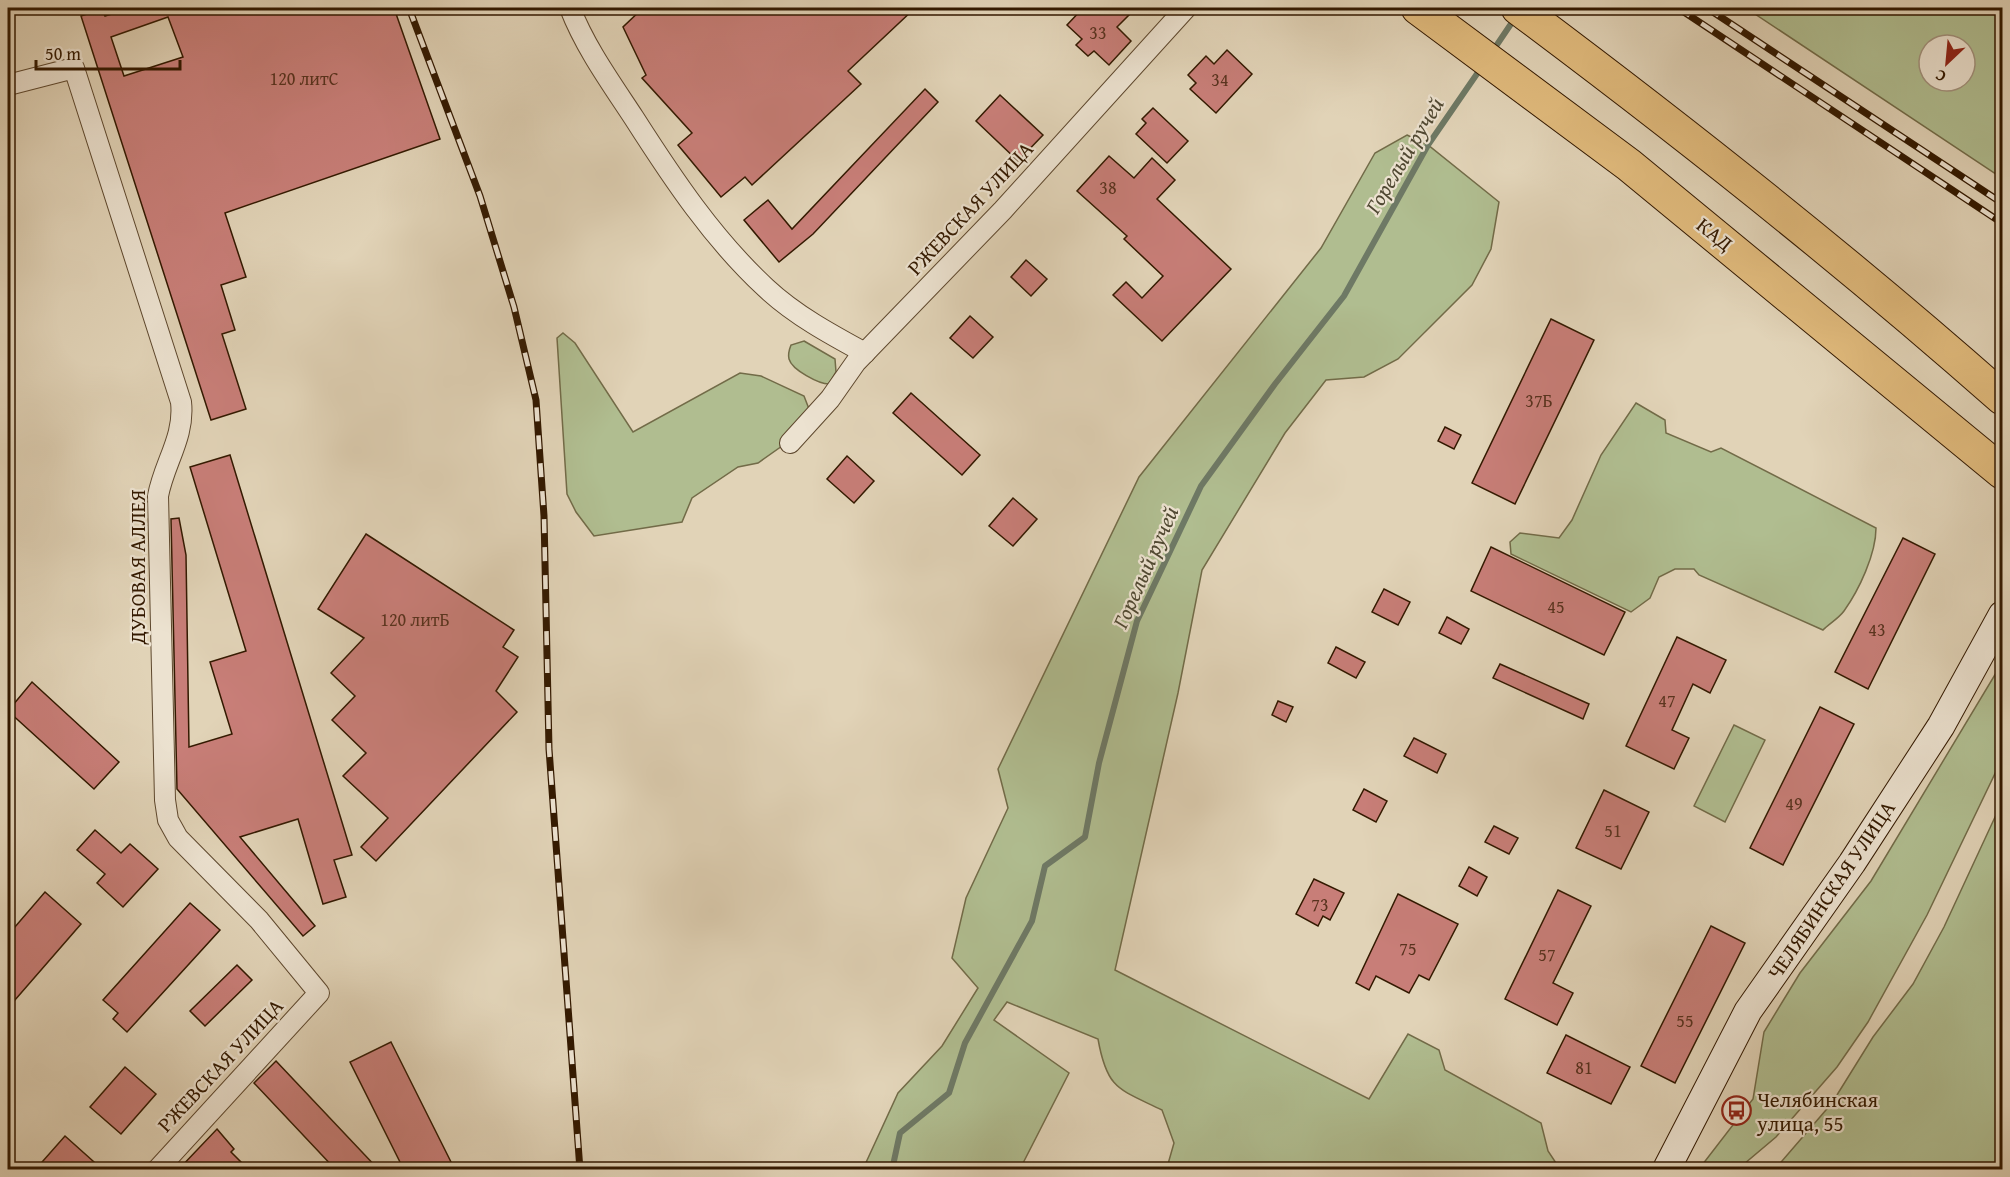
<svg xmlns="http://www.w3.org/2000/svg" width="2010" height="1177" viewBox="0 0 2010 1177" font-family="'Gentium Book Plus',serif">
<rect width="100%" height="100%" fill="#e1d3b7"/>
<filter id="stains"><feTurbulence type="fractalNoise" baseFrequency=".00333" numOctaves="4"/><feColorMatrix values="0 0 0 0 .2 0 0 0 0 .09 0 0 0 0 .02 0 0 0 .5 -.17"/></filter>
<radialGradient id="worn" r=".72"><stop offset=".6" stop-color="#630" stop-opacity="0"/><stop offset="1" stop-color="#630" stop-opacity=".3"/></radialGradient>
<g fill="#b0bd90" stroke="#726b48" stroke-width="1.5" fill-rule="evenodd">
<path d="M1746,8H1982L2002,18V178ZM1929,45H1965V81H1929Z"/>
<path d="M1407,135L1428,145L1499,202L1491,249L1472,285L1398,359L1364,377L1326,380L1285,433L1202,570L1178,693L1115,970L1369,1099L1408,1034L1439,1050L1445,1070L1541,1123L1548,1151L1560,1169H1158L1168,1164L1174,1143L1162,1110C1119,1089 1107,1090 1098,1039L1007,1002L994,1020L1069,1073L1020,1169H863L898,1093L942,1046L978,988L952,958L966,898L1008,808L998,769L1139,477L1321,248L1375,153Z"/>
<path d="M563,333L575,343L633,432L740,373L761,376L804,396L809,409L782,446L758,463L738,467L692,498L682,522L594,536L576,512L567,494L557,338Z"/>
<path d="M804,341L835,359L836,372L829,384C819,384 792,370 789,359C788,355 789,350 791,345Z"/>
<path d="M1636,403L1665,420L1666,433L1711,452L1721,448L1876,528C1876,554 1859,590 1844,611C1839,618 1829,624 1823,630L1699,575L1694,569H1675L1659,577L1650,598L1631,612L1511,554L1510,542L1520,533L1559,538L1572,520L1601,455Z"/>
<path d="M2002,663V759L1927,915L1868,1022L1837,1067L1776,1137L1738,1169H1699L1753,1099L1764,1032L1800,973L1871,881Z"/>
<path d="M1734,725L1765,740L1725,822L1694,806Z"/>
<path d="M2002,802V1169H1775L1832,1103L1873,1037L1913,984L1944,927Z"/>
</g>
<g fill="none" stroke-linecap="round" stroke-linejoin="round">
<g stroke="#6e7965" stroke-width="6">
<path d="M1492,52L1515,18"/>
<path d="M892,1170L900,1133L949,1093L965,1043L1032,921L1045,866L1085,837L1099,763L1137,621L1201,486L1275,384L1344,296L1428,145L1481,68"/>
</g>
</g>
<g fill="#c87e78" stroke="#331900" stroke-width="1.5" fill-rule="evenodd">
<path d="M131,8H394L440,139L225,213L246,277L221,285L235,330L222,334L246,409L211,420L81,16L102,9L105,16ZM168,17L183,57L124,76L111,37Z"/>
<path d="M643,8H915L848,71L861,84L752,185L745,177L721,197L678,145L692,133L642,78L646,75L623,27Z"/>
<path d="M1083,8H1136L1117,27L1131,41L1109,65L1094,51L1088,56L1076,45L1082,39L1067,25Z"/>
<path d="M1227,50L1252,74L1216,113L1190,89L1196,83L1188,75L1206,56L1214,64Z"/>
<path d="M925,89L938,102L813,234L779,262L744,220L768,200L792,229Z"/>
<path d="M1000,95L1043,135L1018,161L976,121Z"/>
<path d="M1153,108L1188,141L1167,163L1136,134L1146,123L1142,119Z"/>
<path d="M1109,156L1134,178L1152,158L1175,180L1157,199L1231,269L1162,341L1113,295L1126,282L1142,298L1163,276L1124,239L1127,236L1077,191Z"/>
<path d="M1026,260L1047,279L1031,296L1011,277Z"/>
<path d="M970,316L993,337L973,358L950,338Z"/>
<path d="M1551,319L1594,340L1515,504L1472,483Z"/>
<path d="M911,393L980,455L962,475L893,413Z"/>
<path d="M1445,427L1461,435L1454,449L1438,441Z"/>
<path d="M230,455L352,855L334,860L346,897L323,904L298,819L240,837L315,926L303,936L177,789L171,519L179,518L186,555L189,747L232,734L210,662L246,651L190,467Z"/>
<path d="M847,456L874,481L854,503L827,479Z"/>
<path d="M1013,498L1037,519L1013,546L989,526Z"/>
<path d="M366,534L514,630L503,647L518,657L496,691L517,712L376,861L361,847L388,818L343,776L366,753L332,720L355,696L331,673L364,638L318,609Z"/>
<path d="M1903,538L1935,554L1868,689L1835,672Z"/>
<path d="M1491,547L1625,612L1604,655L1471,591Z"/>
<path d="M1384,589L1410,602L1398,625L1372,612Z"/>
<path d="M1447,617L1469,629L1461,644L1439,633Z"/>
<path d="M1677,637L1726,660L1710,693L1693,684L1672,730L1689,738L1674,769L1626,746Z"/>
<path d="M1336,647L1365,662L1356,678L1328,663Z"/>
<path d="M1500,664L1589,704L1583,719L1493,678Z"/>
<path d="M32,682L119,762L94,789L8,711Z"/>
<path d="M1278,701L1293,707L1286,722L1272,715Z"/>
<path d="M1820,707L1854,724L1783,865L1750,848Z"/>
<path d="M1414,738L1446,754L1437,773L1404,756Z"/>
<path d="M1364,789L1387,801L1376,822L1353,810Z"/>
<path d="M1604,790L1649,812L1621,869L1576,848Z"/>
<path d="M1494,826L1518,838L1509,854L1485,842Z"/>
<path d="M95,830L121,853L130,844L158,869L123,907L97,883L105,874L77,850Z"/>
<path d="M1469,867L1487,877L1477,896L1459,886Z"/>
<path d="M1314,879L1344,893L1330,920L1323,916L1318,926L1296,914Z"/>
<path d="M1558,890L1591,906L1553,983L1573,993L1557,1025L1505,999Z"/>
<path d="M45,892L81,924L8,1008V935Z"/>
<path d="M1398,894L1458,924L1429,980L1419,975L1409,993L1376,976L1369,990L1356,983Z"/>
<path d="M190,903L220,930L127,1032L113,1019L118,1013L103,1000Z"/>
<path d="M1711,926L1745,943L1675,1083L1641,1066Z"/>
<path d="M237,965L252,980L205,1026L190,1011Z"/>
<path d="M1566,1035L1630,1067L1611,1104L1547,1073Z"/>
<path d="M391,1042L455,1170H404L350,1062Z"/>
<path d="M276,1061L379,1170H336L254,1083Z"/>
<path d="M125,1067L156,1094L121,1134L90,1107Z"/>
<path d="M217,1129L234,1149L231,1152L249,1170H178Z"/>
<path d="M65,1136L103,1170H35Z"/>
</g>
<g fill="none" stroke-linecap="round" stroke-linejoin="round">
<defs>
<g id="street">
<path d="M570,8C585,47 611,83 634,118C673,179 713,239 766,288C795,315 830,334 865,353"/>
<path d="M8,85L74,68L181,402C185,437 164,463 158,496L165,800L168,820L178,838L259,920L319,993L157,1170"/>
<path d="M790,443L830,399L856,362L1003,210L1186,8"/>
</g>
<path id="secondary" d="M1666,1170L1748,1011L1852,863L1941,726L2002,615"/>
<g id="highway">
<path d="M1418,8L1629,165L2002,472"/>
<path d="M1518,8C1684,132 1847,261 2002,398"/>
</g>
</defs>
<use href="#street" stroke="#5e482e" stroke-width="22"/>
<use href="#secondary" stroke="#331900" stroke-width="29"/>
<use href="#highway" stroke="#331900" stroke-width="35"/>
<use href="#street" stroke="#ece2d0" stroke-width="20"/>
<use href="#secondary" stroke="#ece2d0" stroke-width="27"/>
<use href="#highway" stroke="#e0ba7c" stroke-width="33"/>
<defs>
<g id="rail">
<path d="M409,8L480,196L514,307L536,400L544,516L549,749L580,1170"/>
<path d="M1678,8L2002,223"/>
<path d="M1707,8L2002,203"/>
</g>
</defs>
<use href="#rail" stroke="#331900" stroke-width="7"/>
<use href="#rail" stroke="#ece2d0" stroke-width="4.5" stroke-dasharray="14" stroke-linecap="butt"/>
</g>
<defs>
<symbol id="bus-ring" viewBox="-11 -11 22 22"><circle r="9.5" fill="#ece2d0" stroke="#8f2418" stroke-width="1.5"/><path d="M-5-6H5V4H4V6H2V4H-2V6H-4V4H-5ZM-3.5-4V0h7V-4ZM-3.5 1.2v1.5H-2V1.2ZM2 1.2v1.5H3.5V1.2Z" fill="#8f2418"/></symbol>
</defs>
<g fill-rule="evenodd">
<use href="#bus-ring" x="1720" y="1094" width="33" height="33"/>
</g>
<g text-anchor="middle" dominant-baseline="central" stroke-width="4.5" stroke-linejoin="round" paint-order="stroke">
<g font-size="18" fill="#58321e">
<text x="1098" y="32">33</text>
<text x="304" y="78">120 литС</text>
<text x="1220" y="79">34</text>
<text x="1108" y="187">38</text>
<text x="1539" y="400">37Б</text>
<text x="1556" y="606">45</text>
<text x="415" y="619">120 литБ</text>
<text x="1877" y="629">43</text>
<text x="1667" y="700">47</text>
<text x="1794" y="803">49</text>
<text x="1613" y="830">51</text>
<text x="1320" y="904">73</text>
<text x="1408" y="948">75</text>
<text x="1547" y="954">57</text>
<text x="1685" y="1020">55</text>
<text x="1584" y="1067">81</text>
</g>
<g font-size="21" fill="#331900" stroke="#ece2d0">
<text transform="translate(970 208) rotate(-47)">РЖЕВСКАЯ УЛИЦА</text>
<text transform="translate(1715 234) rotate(39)">КАД</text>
<text transform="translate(137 567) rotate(-90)">ДУБОВАЯ АЛЛЕЯ</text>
<text transform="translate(1831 890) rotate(-56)">ЧЕЛЯБИНСКАЯ УЛИЦА</text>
<text transform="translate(220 1065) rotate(-47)">РЖЕВСКАЯ УЛИЦА</text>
</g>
<g font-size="21" fill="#331900" stroke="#ece2d0" text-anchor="start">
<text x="1757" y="1099">Челябинская<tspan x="1757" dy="24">улица, 55</tspan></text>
</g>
<g font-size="22" font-style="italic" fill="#504933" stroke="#ece2d0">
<text transform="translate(1404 155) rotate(-59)">Горелый ручей</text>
<text transform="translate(1145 567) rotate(-66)">Горелый ручей</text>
</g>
</g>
<rect width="2010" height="1177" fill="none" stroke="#e1d3b7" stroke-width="30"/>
<rect x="9" y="9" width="1992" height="1159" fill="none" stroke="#331900" stroke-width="3"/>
<rect x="15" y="15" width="1980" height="1147" fill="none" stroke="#331900" stroke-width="1.5"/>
<g transform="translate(1947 63) rotate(206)"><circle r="28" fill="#ece2d0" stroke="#a2927d" stroke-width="1.5"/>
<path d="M0-4.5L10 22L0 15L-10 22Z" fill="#8f2418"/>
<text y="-9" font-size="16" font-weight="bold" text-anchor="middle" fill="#331900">С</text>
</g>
<path d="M36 60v9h144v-9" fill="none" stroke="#331900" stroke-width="3"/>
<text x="45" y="60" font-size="18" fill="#331900" stroke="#ece2d0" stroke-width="4.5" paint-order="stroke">50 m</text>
<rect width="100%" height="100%" filter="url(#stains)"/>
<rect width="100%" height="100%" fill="url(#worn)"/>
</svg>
